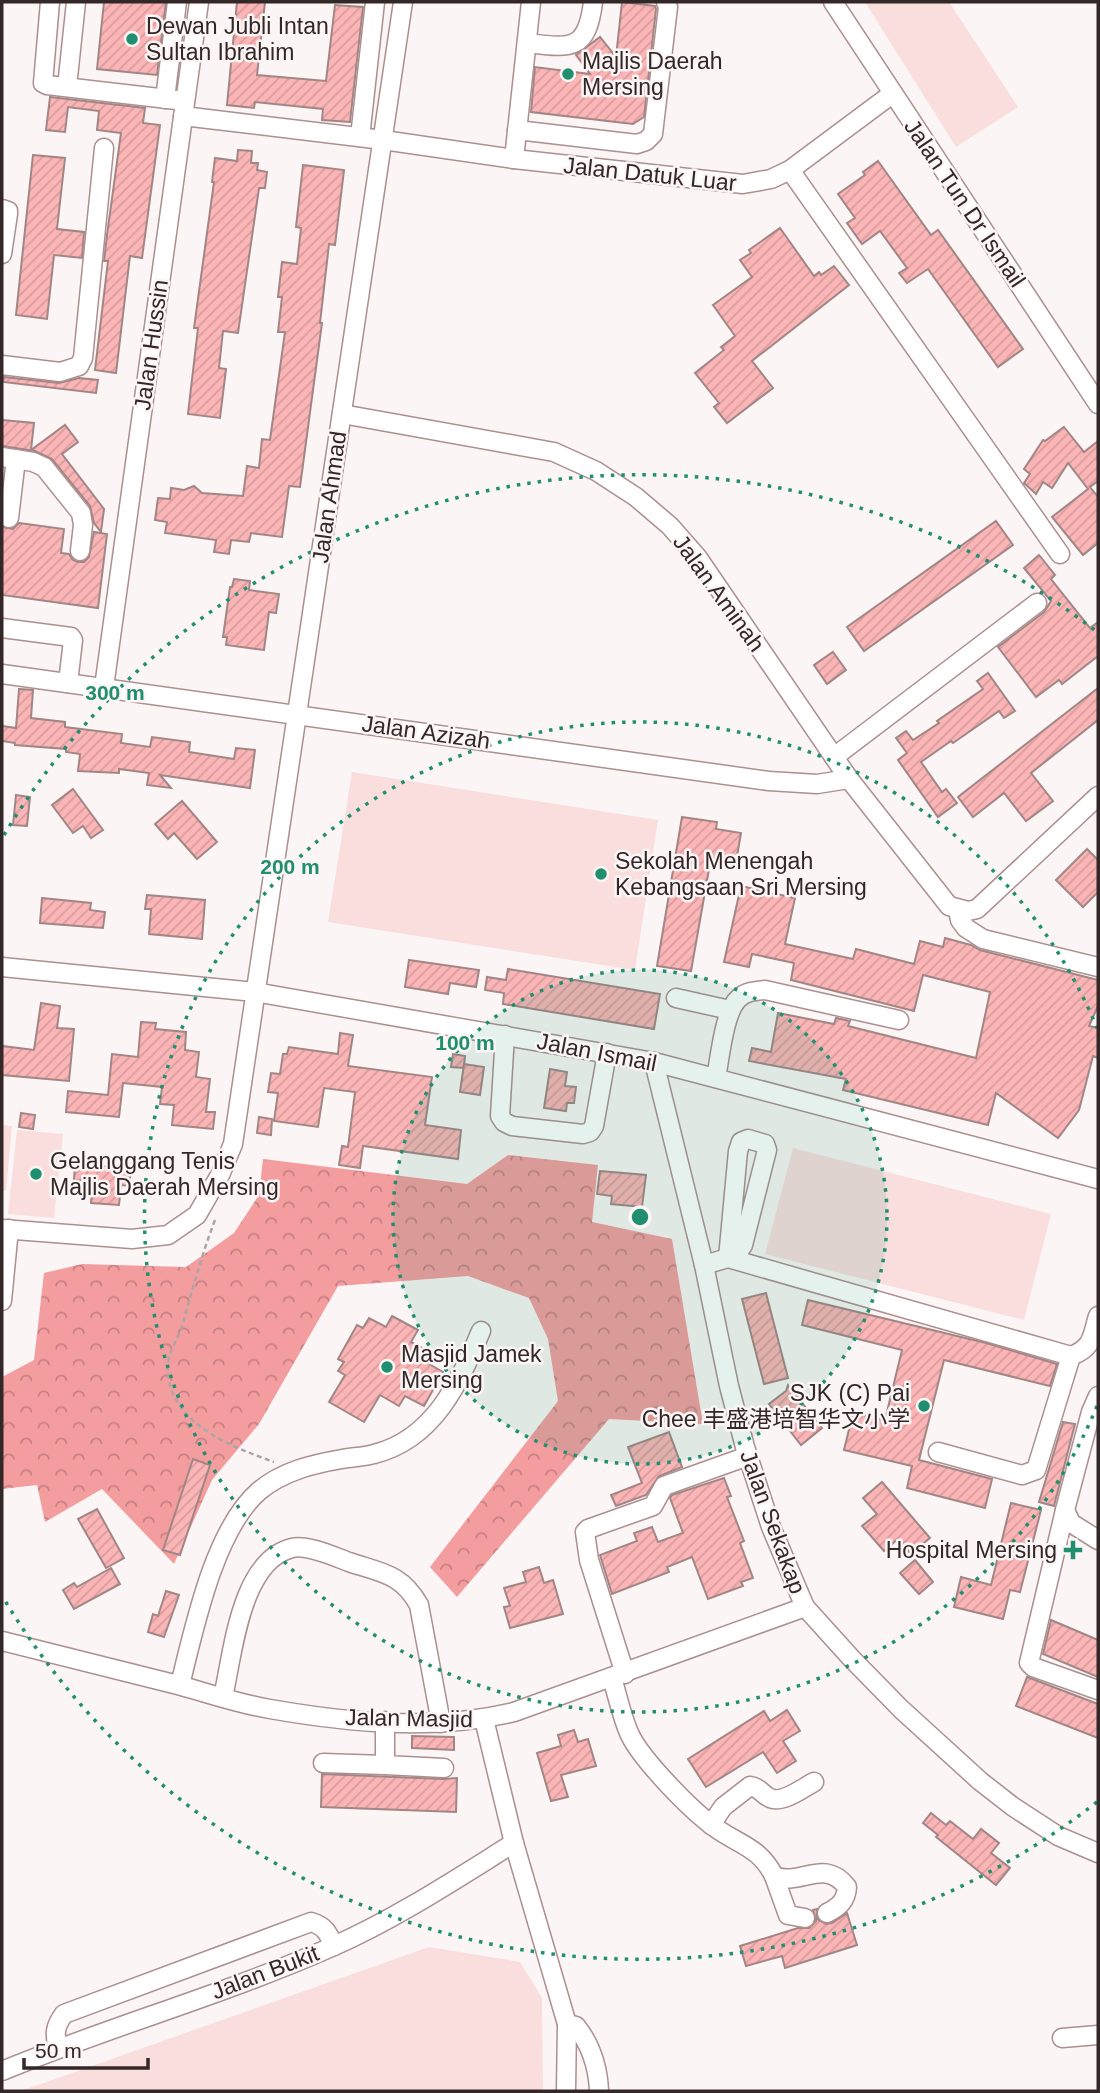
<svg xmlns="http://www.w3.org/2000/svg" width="1100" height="2093" viewBox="0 0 1100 2093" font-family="Arial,'Noto Sans SC',sans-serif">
<defs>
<pattern id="forest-crowns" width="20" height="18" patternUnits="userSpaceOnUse" patternTransform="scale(1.75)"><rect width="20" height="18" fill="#f49d9f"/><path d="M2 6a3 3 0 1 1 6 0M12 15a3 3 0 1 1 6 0" fill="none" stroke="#c68082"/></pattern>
<pattern id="building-hatch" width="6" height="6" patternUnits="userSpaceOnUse" patternTransform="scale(1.75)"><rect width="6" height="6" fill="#fcb5b6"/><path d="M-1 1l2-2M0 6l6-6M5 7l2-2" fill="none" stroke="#d89c9c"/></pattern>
</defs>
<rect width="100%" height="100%" fill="#fbf5f5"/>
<g fill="#fadddd">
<path d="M865,2H949L1018,107L956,147Z"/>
<path d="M352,772L658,820L635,970L328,922Z"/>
<path d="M2,1125L12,1126L6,1191L2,1190Z"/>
<path d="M17,1130L63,1134L54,1218L8,1214Z"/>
<path d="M793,1148L1051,1214L1024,1320L765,1254Z"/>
<path d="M429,1947L520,1962L542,1998L543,2091H21Z"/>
</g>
<path fill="url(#forest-crowns)" d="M508,1155L598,1165L592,1222L672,1239L703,1424L609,1419L457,1597L430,1567L558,1401L548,1339L529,1298L468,1276L338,1286L259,1424L212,1480L174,1564L102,1489L45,1522L37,1485L2,1489V1377L34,1360L44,1273L82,1264L186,1267L234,1233L259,1195L263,1159L467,1184Z"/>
<g fill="url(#building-hatch)" stroke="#a28686" stroke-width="2">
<path d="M104,2H166L157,75L97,69Z"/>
<path d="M237,2H265L257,75L326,81L335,5L363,7L350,122L322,120L323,109L255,102L254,108L227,105Z"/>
<path d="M622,2L655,6L656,9L644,117L633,124L531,112L535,67L590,74L576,55L600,37L616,57Z"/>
<path d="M50,97L145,108L143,123L160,125L142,258L130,256L116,373L95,370L108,261H104L107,235L121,133L97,130L99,111L68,107L65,132L46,130Z"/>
<path d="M238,150L252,151L251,163H258L257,170L267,172L265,188H259L238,333L223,331L219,368L226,369L220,418L188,414L198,328H194L214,182H212L215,158L237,161Z"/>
<path d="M33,155L65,158L57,229L84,232L82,258L54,255L47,319L16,315Z"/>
<path d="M878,161L931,235L938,230L1023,349L998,367L928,269L907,283L899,273L907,268L880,231L862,244L847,223L855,218L838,194L865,175L863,172Z"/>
<path d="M303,165L344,170L335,245L329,244L320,323H322L300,487L289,486L282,537L251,533L249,542L231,540L229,554L214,552L216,540L165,533L167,522L155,520L158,498L170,499L171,488L184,490L194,486L202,493L243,496L247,466L259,468L262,439L270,440L285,332H278L282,297H278L282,262L297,264L301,228L296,227Z"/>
<path d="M780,228L814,276L819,272L821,275L834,266L849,285L752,361L773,388L727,423L714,407L719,403L695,373L724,350L721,347L735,336L713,305L752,277L740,260L751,253L749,250Z"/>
<path d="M4,377L59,383L79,378L98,380L96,393L3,382Z"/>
<path d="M2,420L34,423L31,450L65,425L78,442L62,454L104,509L101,532L94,523L90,506L52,459L35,451L2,446Z"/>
<path d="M1064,427L1084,452L1098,441V481L1090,487L1098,497V543L1083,555L1052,517L1088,489L1068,463L1052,488L1043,482L1036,494L1024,483L1030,474L1024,469L1043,440L1045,441Z"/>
<path d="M996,521L1013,545L864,651L847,627Z"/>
<path d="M19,523L64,529L61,553L69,554L73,560L78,562H84L89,557L94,532L107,534L98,608L2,595V527L13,529Z"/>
<path d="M1039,555L1055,575L1051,579L1090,628L1098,622V656L1062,684L1059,680L1036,697L998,647L1044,612L1051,601L1024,568Z"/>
<path d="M234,579L250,581L249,590L279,594L276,613L269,612L264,650L226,645L227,637H223L230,587H232Z"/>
<path d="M833,652L846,670L827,684L814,665Z"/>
<path d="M988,673L1015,711L1004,718L999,711L953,743L951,741L921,762L942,792L946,789L957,803L938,817L898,760L907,753L896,738L906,731L913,740L939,723L937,721L983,689L977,681Z"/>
<path d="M1098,688V720L1031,773L1053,801L1026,821L1004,793L973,817L958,797Z"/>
<path d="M19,689L33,690L31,718L65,722V727L122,734L121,743L150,747L152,737L190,742L189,752L234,759L236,748L255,750L250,788L160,775L171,788L147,785L149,773L119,769V773L78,771L80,754L66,752V749L15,745V743L2,741V726L16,728Z"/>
<path d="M73,789L103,830L91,838L83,826L73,833L52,805Z"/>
<path d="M16,795L30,797L27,826L13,825Z"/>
<path d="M182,801L217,842L197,859L174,833L168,839L155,824Z"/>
<path d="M682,817L717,822L716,829L741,833L736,862L711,858L691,971L657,966Z"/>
<path d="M1087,849L1098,860V892L1083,907L1056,880Z"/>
<path d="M741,886L795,898L785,944L853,959L856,949L914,964L920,941L943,947L945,938L971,945L980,950L1098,980V1006L1089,1026L1098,1028V1058L1093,1056L1079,1110L1058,1138L996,1093L988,1125L843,1090L846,1079L749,1061L752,1048L771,1052L778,1013L834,1024L836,1018L850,1021L848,1026L976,1058L990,992L923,975L914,1011L791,980L794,963L752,954L749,967L724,962Z"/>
<path d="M147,895L205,900L202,939L149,934L151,909H145Z"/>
<path d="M42,898L91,903L90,910L105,912L103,928L40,923Z"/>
<path d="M409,960L479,970L476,987L450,983L448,994L405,987Z"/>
<path d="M508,969L660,994L654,1029L503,1004L504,993L485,990L487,977L506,980Z"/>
<path d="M41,1003L60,1006L57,1028L74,1029L69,1081L2,1075V1046L34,1050Z"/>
<path d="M141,1022L156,1023L155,1029L186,1032L185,1050L199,1052L196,1077L210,1079L206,1112H215L213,1129L172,1125L174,1105L160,1104L162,1087L123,1083L119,1117L66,1112L68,1091L108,1095L112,1054L138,1057Z"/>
<path d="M340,1033L353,1035L348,1066L432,1077L425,1125L461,1130L458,1159L363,1146L360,1168L339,1165L342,1146L348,1147L355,1092L324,1088L318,1127L274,1121L278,1093L268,1092L271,1073L280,1074L283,1054H287L289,1047L338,1054Z"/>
<path d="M453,1054L465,1056L464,1068L451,1067Z"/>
<path d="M464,1064L484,1067L480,1095L460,1092Z"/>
<path d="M550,1069L567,1072L565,1086L576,1087L574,1103H567L566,1111L544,1108Z"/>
<path d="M21,1113L35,1115L33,1129L19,1127Z"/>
<path d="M259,1117L272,1119L271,1135L257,1133Z"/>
<path d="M75,1163L131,1169L129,1186L121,1185L119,1205L91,1203L93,1182L74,1180Z"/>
<path d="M600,1171L646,1175L642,1207L611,1204L612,1196L597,1194Z"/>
<path d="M766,1293L788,1378L764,1384L742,1299Z"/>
<path d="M808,1300L986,1343L1057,1364L1050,1386L944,1360L919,1460L992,1479L985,1508L907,1488L912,1466L844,1450L853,1413L885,1420L902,1350L802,1325Z"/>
<path d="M392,1316L418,1330L411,1342L430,1352L424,1361L443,1372L424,1406L405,1396L399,1406L380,1395L364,1422L329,1402L345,1375L338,1371L344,1362L338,1359L357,1325L363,1328L369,1318L386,1327Z"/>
<path d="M788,1385L822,1428L801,1445L769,1404L786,1391Z"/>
<path d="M1063,1422L1075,1424L1054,1506L1039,1502Z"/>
<path d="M669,1432L682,1467L659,1476L646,1495L616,1506L611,1495L642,1483L628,1447Z"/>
<path d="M193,1459L210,1465L180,1555L163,1550Z"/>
<path d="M724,1478L731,1496L727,1497L744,1541L740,1543L753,1578L741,1582L743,1586L708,1599L692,1557L667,1567L669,1572L612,1594L600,1555L637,1541L634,1533L652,1527L658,1542L683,1533L670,1498L672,1495Z"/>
<path d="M882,1482L930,1538L911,1554L898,1539L884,1551L862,1526L877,1514L863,1498Z"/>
<path d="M1011,1503L1041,1510L1020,1592L1010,1590L1003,1619L954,1607L961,1577L991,1585Z"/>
<path d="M97,1509L124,1558L106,1568L78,1519Z"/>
<path d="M915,1560L933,1582L919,1594L900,1573Z"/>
<path d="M539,1567L544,1583L553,1580L563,1614L510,1628L504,1607L510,1606L504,1588L526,1582L523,1572Z"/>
<path d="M111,1568L120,1584L74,1609L63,1590L74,1583L77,1587Z"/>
<path d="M166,1591L179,1595L164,1637L148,1632L153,1614L158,1616Z"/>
<path d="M1051,1620L1098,1640V1677L1043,1654Z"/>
<path d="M1027,1677L1098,1704V1738L1016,1706Z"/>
<path d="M787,1710L800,1731L783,1741L796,1761L777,1773L763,1752L706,1787L688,1759L764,1711L770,1721Z"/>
<path d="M574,1730L578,1742L588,1739L596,1766L561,1775L568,1797L551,1801L537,1753L561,1746L558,1735Z"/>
<path d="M412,1736L454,1737V1750L412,1748Z"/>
<path d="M322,1774L443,1779L457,1778L456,1812L321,1807Z"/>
<path d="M931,1813L946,1825L950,1821L973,1839L981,1829L999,1843L991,1853L1010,1868L996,1885L936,1837L938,1835L923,1823Z"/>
<path d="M817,1909V1919L826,1924L832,1923L847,1913L857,1945L785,1968L782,1956L746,1966L740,1946L798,1928H809L816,1921L813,1910Z"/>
</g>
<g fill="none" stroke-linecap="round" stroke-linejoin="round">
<defs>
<g id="minor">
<path d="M50,2L43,83L47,85L185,101"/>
<path d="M833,2L1098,404"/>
<path d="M527,43C570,48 587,52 593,2"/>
<path d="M67,87L76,2"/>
<path d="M165,99L177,2"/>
<path d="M183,116L383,140L514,159L743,184L771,179L790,170L892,94"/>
<path d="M517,130L637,144L646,141L653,134L668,7L666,2"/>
<path d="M360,137L375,2"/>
<path d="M514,159L531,2"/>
<path d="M790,170L1060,554"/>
<path d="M2,209L8,211V214L2,254"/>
<path d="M2,365L60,372L79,366L83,358L104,148"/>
<path d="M342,414L554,452L596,471L636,497L670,526L698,558L849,779L949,906L968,911L977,909L1098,796"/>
<path d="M2,457L33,462L44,467L81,513L83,525L80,551"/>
<path d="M9,518L16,459"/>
<path d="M2,628L71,637L73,640L68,683"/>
<path d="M2,674L769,781L817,784L849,779"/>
<path d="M104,687L199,2"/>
<path d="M834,757L1037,603"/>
<path d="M958,910L960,920L966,928L983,939L1098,967"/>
<path d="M2,967L255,992L654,1062L1098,1179"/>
<path d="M676,998L730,1010"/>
<path d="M505,1035L500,1116L504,1122L512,1126L583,1134L590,1132L594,1126L607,1053"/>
<path d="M654,1062L704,1265L729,1386L745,1447L771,1527L805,1607L852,1659L901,1709L980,1781L1012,1806L1058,1836L1098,1853"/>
<path d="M716,1078C720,1058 724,1011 739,998C747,991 756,991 765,990L899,1020"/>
<path d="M748,1139L765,1144L767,1150L743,1245L737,1254L728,1258L738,1151L741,1142Z"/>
<path d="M2,1229L132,1239L168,1235L197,1215L220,1175L233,1144L403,2"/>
<path d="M704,1265L728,1258L1071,1356"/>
<path d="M2,1301L9,1229"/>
<path d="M1098,1396L1091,1412L1065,1510L1029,1663L1033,1667L1098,1690"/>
<path d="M938,1452L1022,1475L1036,1470L1071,1356C1093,1348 1092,1336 1098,1316"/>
<path d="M1065,1510L1071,1523L1098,1540"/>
<path d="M2,1641C60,1655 119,1670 178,1685C208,1693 239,1704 270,1709C350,1723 435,1731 514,1712L805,1607"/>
<path d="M625,1674L589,1560L585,1532L588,1529L653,1506L664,1486L748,1456"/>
<path d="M612,1678C618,1697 622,1718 630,1735C642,1760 690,1809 713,1826C738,1845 759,1846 774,1876"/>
<path d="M180,1685C194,1629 214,1530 259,1491C283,1471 313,1464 342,1459C353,1457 364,1457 374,1454C434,1439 459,1383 481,1331"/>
<path d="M223,1697C233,1654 240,1561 292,1548C307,1544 335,1557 349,1562C381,1573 401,1573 419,1605L441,1723"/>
<path d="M484,1719L514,1843L567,2024L566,2091"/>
<path d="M385,1721V1765L444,1768"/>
<path d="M323,1763L385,1765"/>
<path d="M711,1825L723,1807L750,1786C760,1787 761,1794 770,1798C782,1804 803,1788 814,1782"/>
<path d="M805,1918L788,1915L774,1876C801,1887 824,1857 847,1887C846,1901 839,1907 827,1913"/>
<path d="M567,2024L576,2026C591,2045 598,2067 599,2091"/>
<path d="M1062,2038L1098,2035"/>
<path d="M58,2048C54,2034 55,2026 64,2014L311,1922C325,1926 328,1933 334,1946"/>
<path d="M2,2071C111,2026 226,1994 334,1946C397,1918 456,1879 514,1843"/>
</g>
</defs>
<use href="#minor" stroke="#ac8f8f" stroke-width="21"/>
<path stroke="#ada5a5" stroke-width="2.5" stroke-dasharray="5 3.5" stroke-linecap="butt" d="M215,1220C202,1254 193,1287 183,1323C180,1336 169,1350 168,1363C164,1421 229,1446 274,1462"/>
<use href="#minor" stroke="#fff" stroke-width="18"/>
</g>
<circle cx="640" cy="1217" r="247" fill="#208f6f" fill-opacity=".12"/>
<g fill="none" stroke="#208f6f" stroke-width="3.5" stroke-dasharray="3.5 7">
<circle cx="640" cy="1217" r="247"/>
<path d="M1097 1406A495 495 0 1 1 1097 1028"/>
<path d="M1097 1802A742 742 0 0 1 4 1599M4 835A742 742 0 0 1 1097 632"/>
</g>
<g fill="#208f6f" stroke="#fbf5f5" stroke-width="2.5">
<circle cx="132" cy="39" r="7"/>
<circle cx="568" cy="74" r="7"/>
<circle cx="601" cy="874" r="7"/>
<circle cx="36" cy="1174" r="7"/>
<circle cx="387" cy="1367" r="7"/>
<circle cx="924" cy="1406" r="7"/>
<path d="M1069.5 1539.5h7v7h7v7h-7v7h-7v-7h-7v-7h7z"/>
</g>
<g text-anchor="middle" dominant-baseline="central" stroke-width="5" stroke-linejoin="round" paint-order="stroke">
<g font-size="23" fill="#332727" stroke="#fbf5f5" text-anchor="start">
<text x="146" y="26">Dewan Jubli Intan<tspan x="146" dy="26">Sultan Ibrahim</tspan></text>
<text x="582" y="61">Majlis Daerah<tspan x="582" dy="26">Mersing</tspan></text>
<text x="615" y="861">Sekolah Menengah<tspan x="615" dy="26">Kebangsaan Sri Mersing</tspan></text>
<text x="50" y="1161">Gelanggang Tenis<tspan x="50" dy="26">Majlis Daerah Mersing</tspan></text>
<text x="401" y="1354">Masjid Jamek<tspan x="401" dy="26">Mersing</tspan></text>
<text x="910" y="1393" text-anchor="end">SJK (C) Pai<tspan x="910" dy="26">Chee 丰盛港培智华文小学</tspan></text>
<text x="1057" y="1550" text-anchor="end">Hospital Mersing</text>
</g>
<g font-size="23" fill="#332727" stroke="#fbf5f5">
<text transform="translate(650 174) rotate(6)">Jalan Datuk Luar</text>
<text transform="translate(965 203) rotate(56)">Jalan Tun Dr Ismail</text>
<text transform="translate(151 345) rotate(-82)">Jalan Hussin</text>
<text transform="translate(329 497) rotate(-82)">Jalan Ahmad</text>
<text transform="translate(719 593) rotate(54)">Jalan Aminah</text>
<text transform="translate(426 732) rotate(8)">Jalan Azizah</text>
<text transform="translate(597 1052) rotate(11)">Jalan Ismail</text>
<text transform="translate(773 1522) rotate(70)">Jalan Sekakap</text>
<text transform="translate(409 1718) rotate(1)">Jalan Masjid</text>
<text transform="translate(265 1972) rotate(-21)">Jalan Bukit</text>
</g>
</g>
<circle cx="640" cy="1217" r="10" fill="#208f6f" stroke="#fbf5f5" stroke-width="3.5"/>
<g font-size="21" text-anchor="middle" font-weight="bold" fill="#208f6f" stroke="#fbf5f5" stroke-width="5" stroke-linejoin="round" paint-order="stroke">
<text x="115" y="700">300 m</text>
<text x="290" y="874">200 m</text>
<text x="465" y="1050">100 m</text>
</g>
<rect width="1100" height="2093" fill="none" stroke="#332727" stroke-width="7"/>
<path d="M24 2058v10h124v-10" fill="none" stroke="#332727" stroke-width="3.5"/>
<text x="35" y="2058" font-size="21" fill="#332727" stroke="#fbf5f5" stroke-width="5" paint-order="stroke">50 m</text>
</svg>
